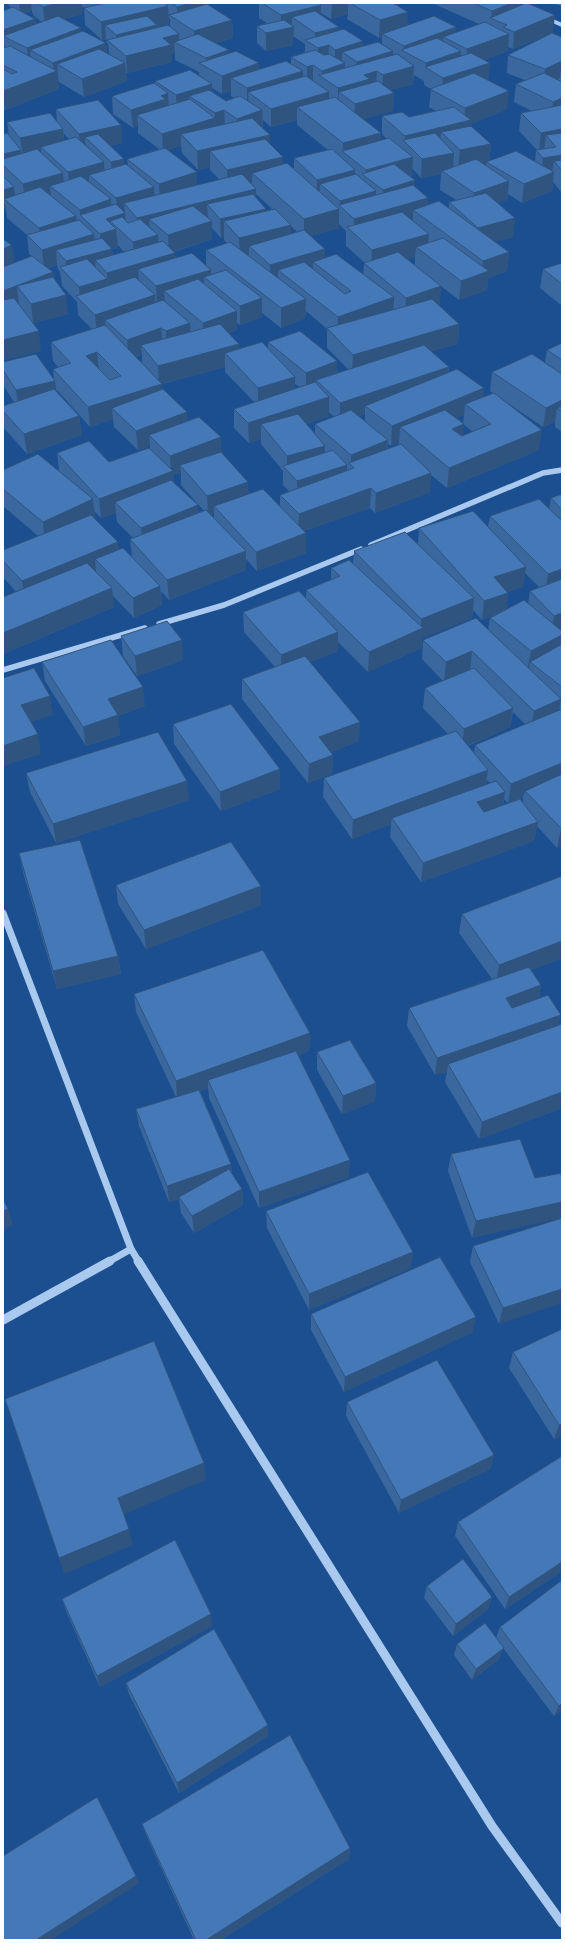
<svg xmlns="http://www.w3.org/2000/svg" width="565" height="1943" viewBox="0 0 565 1943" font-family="Helvetica,sans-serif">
<rect width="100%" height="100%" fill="#1b4f8f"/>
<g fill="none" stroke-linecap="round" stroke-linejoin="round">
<path stroke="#a9c9ee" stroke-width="4" d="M546,18L562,25"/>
<g stroke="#a9c9ee" stroke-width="5.5">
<path d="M371,545L543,473L562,470"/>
<path d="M159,624L224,605L361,549"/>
<path d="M3,670L145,628"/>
</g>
<g stroke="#a9c9ee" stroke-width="7">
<path d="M3,913L131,1249L139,1262"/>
<path d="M108,1262L131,1249"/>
</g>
<g stroke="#a9c9ee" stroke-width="9">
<path d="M138,1261L492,1826L562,1923"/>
<path d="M3,1320L110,1261"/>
</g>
</g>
<g fill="#3a679d" fill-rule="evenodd">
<path d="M6,3H204V6L232,20L233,38L216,43L229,53L259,63V69L291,63V57L305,52V44L293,36V45L266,51L257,43V26L267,23L259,18V3H398V6L408,25L456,32L479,24L434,4V3H519V6L553,33L513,49L508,47V51L484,60L490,63L488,80L507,109L471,124L470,126L491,144L489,161H535L536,150H537L519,131L521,113L532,111L514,102L516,84L525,80L507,73L508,55L562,37V193L553,182L552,191L522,203L508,194L507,200L498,203L513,237L494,242L509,252L507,271L488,278L487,290L459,300L441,286L439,305L459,324L458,344L431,351L449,367V372L483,397L493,393L490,391L492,372L545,362L547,350L562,343V432L555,427V422L543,427L499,397L539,450L447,488L431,475L430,492L375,513L370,508L304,531L306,533V553L257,571L246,559V570L169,600L161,591L162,605L134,618L112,595L114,607L3,654V597L16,592L3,577V544L4,550L38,536L3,506V470L59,471L57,453L109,462L150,449V446L138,450L114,427L113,419L90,427L57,390V392L79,416L82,435L27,454L3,427V406L14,402L3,385V362L54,378L53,369L58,367L53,361L51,342L92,329L78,315L77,302L62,286L60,272L58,269L57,265L48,268L53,272L54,279L68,314L33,323L26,314L41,351L3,360V239L14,263L32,256L29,254L27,235L7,218L6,209H3V134L9,136L7,122H57L56,109L121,125L122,143L110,146L124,159V165L128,166L127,159L159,149L138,133V126L133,128L113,114L112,96L155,84V81L199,76V72L175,60V53L172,54V62L127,73H126L127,81L84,97L59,82L58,79L59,89L5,110L3,109V11L12,8ZM81,5L84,8L85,25L102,40L106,39L107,43L108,44L109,54L107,53L106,43L82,31L64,19L82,14ZM32,11L33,15L42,22L36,24L35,19L24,13ZM321,13L331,19L348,14L347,19L379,38L382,37V44L363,46V41L339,30L321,15ZM169,18H170V27L157,28V27L169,24ZM414,75L424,81V85L431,89L429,107L436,111L409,117L382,116V134L387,139L381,140L363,119L393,111L394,93L390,90L413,84ZM212,88L222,94L231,91V96L234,98L226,101L212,91ZM263,120L271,127L297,120V125L328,150L294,158V169L283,165L270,144L263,128ZM64,134L69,139L64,141ZM181,146L182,153L198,170L210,167V170L220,180L197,185V172L168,150ZM482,163H486V166ZM412,168L421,178L441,174L440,190L456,200L449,202V209L428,205V198L415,187L410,176L412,175ZM256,194L272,209L266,211L256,197ZM339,224L346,231V246L365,263H364L363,274L325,258L310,236L339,228ZM291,226L297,232L291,234ZM212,228L221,238L224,237V240L227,243L206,250V266L176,258L174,252L212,239ZM118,245L124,252L113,255L112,249L118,248ZM415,257V265L407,259ZM306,311L327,329V348L349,370L337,374L268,342V349H239L229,333L237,330V323L240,325L262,317V313L281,328L305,318ZM142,354V364L136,357ZM225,367V372L254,402L234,409V428L249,443L261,439V444L283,471V485L289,491L280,495V506L249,494L221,452L188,421L162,390V384ZM295,384L300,387L295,389ZM329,412L334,417L315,424V433L306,424L329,416ZM365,414V421L359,416ZM464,415L463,424L473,432L462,436L456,418ZM399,442L398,446L388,449V444L391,446ZM181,472V485L204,511L198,513V505L174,483L173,475ZM94,511L101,518L116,513L117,522L133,538L130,539L132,557L119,549L94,519L95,518ZM214,513V519L210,515Z"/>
<path d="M552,3H562V6H561Z"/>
<path d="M562,263V306L540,288L543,269Z"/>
<path d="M562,494V845L557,848L537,826L534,841L421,882L390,837L391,824L352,839L323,797L324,778L448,734L423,708L425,688L443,681L422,659L423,640L488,630L490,618V617L482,620L473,610L472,618L422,638L421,648L368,672L338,642V651L310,662L359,741L331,752L333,755L332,774L308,783L242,699V679L275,667L244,632L243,612L306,598V590L331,580V568L353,564L354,551L418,544L419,528L488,527L490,516L549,509L551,498ZM525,573L539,587L530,591L528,604L506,610L507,592L523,587ZM513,712L525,724L475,745L474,753L468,746L510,727ZM487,780L490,783L486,785ZM523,797V803L517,800ZM504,799L508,803L503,805Z"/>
<path d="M121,636L183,660L137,676L123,656Z"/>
<path d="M42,662L145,706L118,716L120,735L86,746L45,681Z"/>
<path d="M173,724L280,769V789L221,811L174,744Z"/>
<path d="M26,773L189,800L56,843L30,792Z"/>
<path d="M19,853L118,956L121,974L57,989L23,872Z"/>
<path d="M562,876V958L531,970L541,985L539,998L558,1026L562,1024V1108L479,1139L445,1082L447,1072L435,1075L407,1026L409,1008L492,979L459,933L462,914Z"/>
<path d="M116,885L261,886V905L146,949L118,904Z"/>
<path d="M134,994L310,1033L309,1051L298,1055L349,1177L259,1208L209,1098L208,1088L200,1091L231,1164L232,1174L242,1189L243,1205L194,1233L181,1213L179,1199L169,1202L139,1126L136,1109L176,1097L136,1012Z"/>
<path d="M317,1052L376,1083L375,1101L342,1114L317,1070Z"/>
<path d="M520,1139L472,1238L448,1171L451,1154Z"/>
<path d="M266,1211L411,1268L309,1310L267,1228Z"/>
<path d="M562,1218L499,1324L470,1262L473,1246Z"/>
<path d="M311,1314L473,1332L344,1392L311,1330Z"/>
<path d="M562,1329V1435L554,1439L509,1368L513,1352Z"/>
<path d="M347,1402L494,1455L490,1469L399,1513L346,1416Z"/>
<path d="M562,1456V1571L505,1609L455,1536L458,1522Z"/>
<path d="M562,1580V1710L554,1716L503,1648L499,1659L472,1680L454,1655L457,1644L496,1638L500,1627Z"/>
<path d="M427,1586L492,1597L488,1609L453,1636L424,1598Z"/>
<path d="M62,1599L212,1626L100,1687L66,1611Z"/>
<path d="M126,1683L268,1736L179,1793L129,1694Z"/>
<path d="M142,1824L350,1848L349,1859L221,1940H194L146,1835Z"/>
</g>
<g fill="#305480">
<path d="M19,3H31L32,11L20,14Z"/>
<path d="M38,3H81L82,14L45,24L43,7Z"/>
<path d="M96,3H149L97,18Z"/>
<path d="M192,3H204V17L178,21L177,7Z"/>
<path d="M332,3H348V14L331,19Z"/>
<path d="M391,3H398L397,15L408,12L407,29L382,34V37L379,38L380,20Z"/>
<path d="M512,3H519L518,17L491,18L492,11Z"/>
<path d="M321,5V22L292,17V28L294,27L293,45L266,51V33L281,30V15Z"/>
<path d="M168,6L169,24L157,27L158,43L117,48L116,35L105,25L106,39L102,40L101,22Z"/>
<path d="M555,15L553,33L513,49L514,32Z"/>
<path d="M35,19L37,37L3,36L5,48L3,49V30Z"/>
<path d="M232,20L233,38L195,49L194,31Z"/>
<path d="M339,27L338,44L329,45L328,63L318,66V48L315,46V33Z"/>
<path d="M456,27L455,43L443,37L442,49L403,51L404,46Z"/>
<path d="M81,28L83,46L30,50L31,65L29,66L27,48Z"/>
<path d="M179,34V45L174,42L175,53L172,54V62L127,73L126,56L163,38Z"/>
<path d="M509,34L508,51L465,67L467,49Z"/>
<path d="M363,41V59L342,52V64L345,63V81L322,77V71L335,67V50Z"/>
<path d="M106,43L107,61L57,64L59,89L5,110L3,97V91L54,72L53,63Z"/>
<path d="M229,50L230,68H206V58Z"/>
<path d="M393,51L392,69L377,71L376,89L339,92L338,106V88L356,80L357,62Z"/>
<path d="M461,51L460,69L426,67V63Z"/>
<path d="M562,61L560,78L543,87L545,69Z"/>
<path d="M125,63L127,81L84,97L82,79Z"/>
<path d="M259,63V81L231,78V91L222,94V76Z"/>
<path d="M490,63L488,81L442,96L443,78Z"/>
<path d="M313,65V83L307,85V67Z"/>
<path d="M414,66L413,84L382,93L383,75Z"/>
<path d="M303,71V89L248,92L249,106H247V88Z"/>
<path d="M212,84V102L189,96V109L177,113L176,95Z"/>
<path d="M509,91L507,109L471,124L469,138L441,132L440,145L405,141V136L464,122L465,108Z"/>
<path d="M329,92V110L297,107V120L271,127V109Z"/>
<path d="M168,93L169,111L137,115L138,126L133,128L131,110L161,96Z"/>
<path d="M394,93L393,111L354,122L355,104Z"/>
<path d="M562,98V115L551,120L553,102Z"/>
<path d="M224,110L225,128L181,134V146L163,152L162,134L215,118V113Z"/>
<path d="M262,110L263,129L237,137V119Z"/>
<path d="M121,125L122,143L97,149L85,137L86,151L81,152L79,134Z"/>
<path d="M63,129L65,147H41V152L23,156L20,138Z"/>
<path d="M562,129V147L546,135L544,151L539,152L541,133Z"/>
<path d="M381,133L380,151L343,152V143Z"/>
<path d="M270,135V153L210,151V167L198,170L197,151Z"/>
<path d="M491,144L489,162L458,169L460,150Z"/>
<path d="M21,150L24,168L3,165V154Z"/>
<path d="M454,153L453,171H442L441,174L421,178L422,159Z"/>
<path d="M562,155V171L554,161L552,173L554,172L552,191L522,203L524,184L541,176L543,158Z"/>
<path d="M283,157V176L252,173V183L228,188L227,170Z"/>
<path d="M413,157L412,175L377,185L365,176L366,170Z"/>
<path d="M124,159L125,177L112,181L111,162Z"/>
<path d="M104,162L105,181L89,175V185L70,191L68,172Z"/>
<path d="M355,170V189L320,184L319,198H317V180Z"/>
<path d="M197,172V191L160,203L159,184Z"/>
<path d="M63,173L65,192L50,186L51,196L25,203L23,184Z"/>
<path d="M415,180L414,198L382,208L383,190Z"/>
<path d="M509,181L507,200L473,212L474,193Z"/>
<path d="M14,187L16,206L4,199L6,209H3V190Z"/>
<path d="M154,187L155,206L124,203L127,232L110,221L111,231L116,229L118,248L112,249L114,268L95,260L96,273L67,275L66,261L56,250L57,265L44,269L42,250L94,234L96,253L101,252L100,234L80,215V210L111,199L112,217L118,216L116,198Z"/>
<path d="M256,189V207L207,204L208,219H149L150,234L138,237L137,218Z"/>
<path d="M376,191L375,210L340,205V201Z"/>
<path d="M428,198L427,217L413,210V221L354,234V219Z"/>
<path d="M266,209V227L224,221V237L221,238L220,219Z"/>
<path d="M339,209V228L304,238V219Z"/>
<path d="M76,216L78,235L41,247L39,228Z"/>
<path d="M515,218L513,237L477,247L478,228Z"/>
<path d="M212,221V239L169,253L168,235Z"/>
<path d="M291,225V244L249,246V255L240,257L239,238Z"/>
<path d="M429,234L427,253L416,247L415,257L371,269L372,250Z"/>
<path d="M158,235L159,254L134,261L133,242Z"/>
<path d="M12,245L15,264L3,269V249Z"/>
<path d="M325,249V268L313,262V271L278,270V282L270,284V265Z"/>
<path d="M509,252L507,271L488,278L487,290L459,300L461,281L481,274L483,261Z"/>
<path d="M175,253L176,272L138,269L139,283L108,292L107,273Z"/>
<path d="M211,270V283L204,277V291H164L165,303L157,306L156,286Z"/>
<path d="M53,272L55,291L17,286L19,305L3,311V291Z"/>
<path d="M107,279L108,298L80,300L79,287Z"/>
<path d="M441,286L440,305L405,317L406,298Z"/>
<path d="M66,295L68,314L33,323L31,304Z"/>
<path d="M155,295L156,315L105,320L106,331L97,334L95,315Z"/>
<path d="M394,297L393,316L337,337L338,317Z"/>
<path d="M262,298V317L240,325V306Z"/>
<path d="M306,299L305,318L281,328V308Z"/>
<path d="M237,311V330L204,342L203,323Z"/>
<path d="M190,323L191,342L167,350L166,331Z"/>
<path d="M459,324L458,344L352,374L353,355Z"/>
<path d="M161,328L163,347L141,345L142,354L129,359L127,340Z"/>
<path d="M39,331L41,351L3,360V340Z"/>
<path d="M239,344V364L225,353V367L162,384L163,403L112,408L113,419L90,427L88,407L159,385L158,366Z"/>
<path d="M97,352L99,372L86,356Z"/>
<path d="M337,361V380H316V388L306,392V373Z"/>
<path d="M449,367L447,386L365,406V414L340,422V403Z"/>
<path d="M295,377V396L258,407V388Z"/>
<path d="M55,381L58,400L19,410L16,390Z"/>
<path d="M484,388L482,408L465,404L464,415L411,437L400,427L399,442L391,446L392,426Z"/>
<path d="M329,397V416L270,436L261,424V439L249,443L248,423Z"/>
<path d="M562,400V411L557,408L555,422L543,427L546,408Z"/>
<path d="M187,412L188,431L149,435L150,446L138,450L136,431Z"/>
<path d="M79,416L82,435L27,454L24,434Z"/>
<path d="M464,424L462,444L452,429Z"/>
<path d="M542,430L539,450L447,488L449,468Z"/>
<path d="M221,437L222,457L180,465L181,472L173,475L174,491L115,502L116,513L101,518L99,499L171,472L170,456Z"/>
<path d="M388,440L387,459L354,468L351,465V455Z"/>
<path d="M325,446V465L287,470V456Z"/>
<path d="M347,465V485L297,501V481Z"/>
<path d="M431,473L430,492L375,513L376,493Z"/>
<path d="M248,482L249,502L214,506V513L208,515L207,496Z"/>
<path d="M371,488L370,508L298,533L299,514Z"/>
<path d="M93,499L95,518L45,542L43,522Z"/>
<path d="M198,505L199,524L143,548L141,528Z"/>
<path d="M306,533V553L257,571L256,552Z"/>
<path d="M118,542L120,561L95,559L96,571L25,601L22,581Z"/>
<path d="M246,551V570L169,600L167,580Z"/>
<path d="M526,567L523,587L492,597L494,577Z"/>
<path d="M562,569V587L545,593L548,574Z"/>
<path d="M160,586L162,605L134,618L133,598Z"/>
<path d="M112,588L114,607L3,654V633Z"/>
<path d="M508,593L506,612L482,620L484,601Z"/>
<path d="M474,598L472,618L422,638L421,648L368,672L369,652L421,629V619Z"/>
<path d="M562,613V631L551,635L554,616Z"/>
<path d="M338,632V651L281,674V655Z"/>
<path d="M562,635V650L530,662L529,670L527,671L531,651Z"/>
<path d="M182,640L183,660L137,676L135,656Z"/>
<path d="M472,651L470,671L444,682L446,662Z"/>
<path d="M143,687L145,706L118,716L120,735L86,746L83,727L108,699Z"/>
<path d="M50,696L53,715L25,724L21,705Z"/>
<path d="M561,699L558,718L531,730L534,711Z"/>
<path d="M513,708L510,727L462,748L464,729Z"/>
<path d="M360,722L359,741L319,757V737Z"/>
<path d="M38,734L41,754L3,766V746Z"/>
<path d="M333,755L332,774L308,783L309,764Z"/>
<path d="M562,763V781L525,791L523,797L508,803L511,784Z"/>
<path d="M280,769V789L221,811L220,792Z"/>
<path d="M488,770L485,790L392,818L391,824L352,839L353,820Z"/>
<path d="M187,781L189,800L56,843L53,824Z"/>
<path d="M505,792L502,811L474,821L477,802Z"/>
<path d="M538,822L534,841L421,882L423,863Z"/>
<path d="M561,828H562V845L557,848Z"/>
<path d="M261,886V905L146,949L144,930Z"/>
<path d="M562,941V958L496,984L499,965Z"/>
<path d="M118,956L121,974L57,989L53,971Z"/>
<path d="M541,985L538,1004L503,1016L506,998Z"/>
<path d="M561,1015L557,1033L448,1064L447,1072L435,1075L437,1058Z"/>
<path d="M310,1033L309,1051L211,1087L208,1080V1088L177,1099L176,1081Z"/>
<path d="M376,1083L375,1101L342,1114L343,1096Z"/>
<path d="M562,1092V1108L479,1139L482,1122Z"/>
<path d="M350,1160L349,1177L259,1208V1192Z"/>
<path d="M231,1164L232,1182L179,1197V1199L169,1202L167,1186Z"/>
<path d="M242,1189L243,1205L194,1233L192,1216Z"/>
<path d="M562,1202V1218L472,1238L476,1221Z"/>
<path d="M8,1209L13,1225L3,1230V1211Z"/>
<path d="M413,1252L411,1268L309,1310V1294Z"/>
<path d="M562,1289V1303L499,1324L503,1308Z"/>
<path d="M476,1317L473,1332L344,1392L345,1377Z"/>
<path d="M562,1424V1435L554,1439L559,1425Z"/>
<path d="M494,1455L490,1469L399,1513L401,1500Z"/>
<path d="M204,1463L206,1480L122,1515L118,1498Z"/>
<path d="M129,1529L133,1545L64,1574L59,1558Z"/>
<path d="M562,1562V1571L505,1609L509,1597Z"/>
<path d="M492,1597L488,1609L453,1636L456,1624Z"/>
<path d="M211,1614L212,1626L100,1687L97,1676Z"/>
<path d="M504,1648L499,1659L472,1680L476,1669Z"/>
<path d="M562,1703V1710L554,1716L559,1706Z"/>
<path d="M268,1725V1736L179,1793L177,1783Z"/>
<path d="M350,1848L349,1859L221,1940H206Z"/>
<path d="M136,1876L139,1883L51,1940H36Z"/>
</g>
<g fill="#4478b7" stroke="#305480" fill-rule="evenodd">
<path d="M38,3H58L43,7Z"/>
<path d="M105,3H164L168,6L101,22L84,8Z"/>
<path d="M172,3H192L177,7Z"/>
<path d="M262,3H319L321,5L281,15Z"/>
<path d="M350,3H393L408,12L380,20Z"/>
<path d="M473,3H512L492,11Z"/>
<path d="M526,3H527L555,15L514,32L503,27L507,25L490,18Z"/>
<path d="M207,4L232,20L194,31L169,15Z"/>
<path d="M13,7L35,19L3,30V11Z"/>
<path d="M315,11L339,27L315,33L292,17Z"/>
<path d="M58,16L81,28L27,48L3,36Z"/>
<path d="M147,16L157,25L116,35L105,25Z"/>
<path d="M434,16L456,27L404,46L382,34Z"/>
<path d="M284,20L294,27L266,33L257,26Z"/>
<path d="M485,22L509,34L467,49L443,37Z"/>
<path d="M168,25L179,34L163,38L171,45L126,56L107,40Z"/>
<path d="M344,29L363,41L335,50L329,45L318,48L305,40Z"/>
<path d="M83,31L106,43L53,63L30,50Z"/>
<path d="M552,33L562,37V61L545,69L508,55Z"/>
<path d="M198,34L229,50L206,58L174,42Z"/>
<path d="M437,38L461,51L426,63L401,50Z"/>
<path d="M378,42L393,51L357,62L342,52Z"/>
<path d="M10,46L57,71L3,91V69L12,74L17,72L3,65V48Z"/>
<path d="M99,49L125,63L82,79L57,64Z"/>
<path d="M315,50L324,55L329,54L345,63L322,71L313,65L307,67L291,57Z"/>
<path d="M236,51L259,63L222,76L199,63Z"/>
<path d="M471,53L490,63L443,78L425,67Z"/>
<path d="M397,54L414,66L383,75L377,71L364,75L370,79L338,88L319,75Z"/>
<path d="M286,61L303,71L247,88L231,78Z"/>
<path d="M190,70L212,84L176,95L155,81Z"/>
<path d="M474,73L509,91L465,108L430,89Z"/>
<path d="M544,73L562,82V98L553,102L516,84Z"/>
<path d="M306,76L329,92L271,109L248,92Z"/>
<path d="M378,81L394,93L355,104L339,92Z"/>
<path d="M154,83L168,93L161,96L166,99L131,110L112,96Z"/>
<path d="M209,90L226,101L240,96L262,110L237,119L224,110L215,113L189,96Z"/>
<path d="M335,97L381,133L343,143L297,107Z"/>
<path d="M190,99L215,118L162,134L137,115Z"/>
<path d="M98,100L121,125L79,134L56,109Z"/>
<path d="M562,105V129L541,133L521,113Z"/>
<path d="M454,107L471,120L405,136L382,116L402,112L409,117Z"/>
<path d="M50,113L63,129L20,138L7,122Z"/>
<path d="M252,118L270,135L197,151L181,134Z"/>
<path d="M471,126L491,144L460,150L441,132Z"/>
<path d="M7,133L21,150L3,154V134Z"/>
<path d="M435,133L454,153L422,159L403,140Z"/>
<path d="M562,133V155L543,158L536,150L556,147L546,135Z"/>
<path d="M98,134L124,159L111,162L85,137Z"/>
<path d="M76,137L104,162L68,172L41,147Z"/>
<path d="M389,138L413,157L366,170L342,151Z"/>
<path d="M265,139L283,157L227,170L210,151Z"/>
<path d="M165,148L197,172L159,184L127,159Z"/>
<path d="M37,149L63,173L23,184L3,165V159Z"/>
<path d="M332,149L355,170L317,180L294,158Z"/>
<path d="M516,151L554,172L524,184L486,162Z"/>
<path d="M476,159L509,181L474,193L442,171Z"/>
<path d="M562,160V171L554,161Z"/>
<path d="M287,163L339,209L304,219L252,173Z"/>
<path d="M126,164L154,187L116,198L89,175Z"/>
<path d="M394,164L415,180L383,190L362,174Z"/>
<path d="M242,174L256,189L137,218L124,203Z"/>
<path d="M356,174L376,191L340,201L320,184Z"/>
<path d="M3,176L14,187L3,190Z"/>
<path d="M81,176L111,199L80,210L50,186Z"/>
<path d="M413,185L428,198L354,219L339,205Z"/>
<path d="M40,187L76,216L39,228L4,199Z"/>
<path d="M486,193L515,218L478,228L449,202Z"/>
<path d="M253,194L266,209L220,219L207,204Z"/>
<path d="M439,201L509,252L483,261L413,210Z"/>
<path d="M116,204L125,213L106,219L116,229L100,234L80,215Z"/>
<path d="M193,206L212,221L168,235L149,219Z"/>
<path d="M275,209L291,225L239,238L224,221Z"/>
<path d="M402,212L429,234L372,250L347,227Z"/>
<path d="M122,217L128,223L140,219L158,235L133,242L110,221Z"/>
<path d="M79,220L94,234L42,250L27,235Z"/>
<path d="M304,230L325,249L270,265L249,246Z"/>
<path d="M102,238L112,249L66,261L56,250Z"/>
<path d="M443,238L489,271L461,281L416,247Z"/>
<path d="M3,239L12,245L3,249Z"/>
<path d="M163,241L175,253L107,273L95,260Z"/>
<path d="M230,242L306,299L281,308L206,250Z"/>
<path d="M398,252L441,286L406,298L364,263Z"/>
<path d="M192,253L211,270L156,286L138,269Z"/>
<path d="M336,254L394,297L338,317L278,270L304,262L345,294L351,291L313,262Z"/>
<path d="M32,256L53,272L3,291V267Z"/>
<path d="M87,259L107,279L79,287L60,267Z"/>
<path d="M562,263V284L543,269Z"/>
<path d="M226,270L262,298L240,306L204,277Z"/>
<path d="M53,277L66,295L31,304L17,286Z"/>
<path d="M135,277L155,295L95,315L76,296Z"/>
<path d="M198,279L237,311L203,323L164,291Z"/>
<path d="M14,298L39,331L3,340V300Z"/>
<path d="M432,299L459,324L353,355L327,328Z"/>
<path d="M163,300L190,323L166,331L161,328L127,340L105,320Z"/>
<path d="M220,324L239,344L158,366L141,345Z"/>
<path d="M105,325L162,384L88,407L53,369L71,363L51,342ZM97,352L121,376L110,380L86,356Z"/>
<path d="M300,331L337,361L306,373L268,342Z"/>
<path d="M262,342L295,377L258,388L225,353Z"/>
<path d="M562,343V360L547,350Z"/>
<path d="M424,345L449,367L340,403L316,380Z"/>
<path d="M36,354L55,381L16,390L3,370V362Z"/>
<path d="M532,354L562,374V400L546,408L492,372Z"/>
<path d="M457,369L484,388L392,426L365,406Z"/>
<path d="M315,382L329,397L248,423L234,409Z"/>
<path d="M54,389L79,416L24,434L3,411V406Z"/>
<path d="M163,389L187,412L136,431L112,408Z"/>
<path d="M494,393L542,430L449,468L400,427L445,410L464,424L452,429L462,436L491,424L465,404Z"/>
<path d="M562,406V411L557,408Z"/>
<path d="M351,410L388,440L351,455L315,424Z"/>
<path d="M298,414L325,446L287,456L261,424Z"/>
<path d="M199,417L221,437L170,456L149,435Z"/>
<path d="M89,441L109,462L149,448L173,471L99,499L57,453Z"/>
<path d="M401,444L431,473L376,493L371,488L299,514L280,495L354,468L349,463Z"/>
<path d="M333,450L347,465L297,481L283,466Z"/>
<path d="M221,452L248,482L207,496L180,465Z"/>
<path d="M38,454L93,499L43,522L3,489V470Z"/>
<path d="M171,480L198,505L141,528L115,502Z"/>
<path d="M263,489L306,533L256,552L214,506Z"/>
<path d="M562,494V510L551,498Z"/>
<path d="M539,499L562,521V569L548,574L490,516Z"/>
<path d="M206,510L246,551L167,580L130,539Z"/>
<path d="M473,511L526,567L494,577L508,593L484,601L419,528Z"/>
<path d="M91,515L118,542L22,581L3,561V550Z"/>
<path d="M405,532L474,598L421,619L354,551Z"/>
<path d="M123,548L160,586L133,598L95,559Z"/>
<path d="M349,560L423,628L369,652L306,590L340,576L331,568Z"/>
<path d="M87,563L112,588L3,633V597Z"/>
<path d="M562,579V613L554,616L530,591Z"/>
<path d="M299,591L338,632L281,655L243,612Z"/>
<path d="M524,600L562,631V635L531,651L490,618Z"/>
<path d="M476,618L561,699L534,711L472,651L446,662L423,640Z"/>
<path d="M167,621L182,640L135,656L121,636Z"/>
<path d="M111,640L143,687L108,699L118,715L83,727L42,662Z"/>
<path d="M562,644V687L530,662Z"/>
<path d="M305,656L360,722L319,737L333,755L309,764L242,679Z"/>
<path d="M34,668L50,696L21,705L38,734L3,746V678Z"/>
<path d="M474,668L513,708L464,729L425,688Z"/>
<path d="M231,704L280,769L220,792L173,724Z"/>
<path d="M562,709V763L511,784L475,745Z"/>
<path d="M456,731L488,770L353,820L324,778Z"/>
<path d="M158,732L187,781L53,824L26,773Z"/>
<path d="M562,774V828H561L525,791Z"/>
<path d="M496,781L505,792L477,802L484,812L520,799L538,822L423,863L392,818Z"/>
<path d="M80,840L118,956L53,971L19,853Z"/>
<path d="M231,842L261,886L144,930L116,885Z"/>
<path d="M562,876V941L499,965L462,914Z"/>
<path d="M263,950L310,1033L176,1081L134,994Z"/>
<path d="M529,967L541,985L506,998L512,1008L548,995L561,1015L437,1058L409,1008Z"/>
<path d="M562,1024V1092L482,1122L448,1064Z"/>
<path d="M350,1040L376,1083L343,1096L317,1052Z"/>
<path d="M296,1051L350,1160L259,1192L208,1080Z"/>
<path d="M199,1090L231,1164L167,1186L136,1109Z"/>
<path d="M520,1139L535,1178L562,1173V1202L476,1221L451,1154Z"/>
<path d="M229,1169L242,1189L192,1216L179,1197Z"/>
<path d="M368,1172L413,1252L309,1294L266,1211Z"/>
<path d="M3,1199L8,1209L3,1211Z"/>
<path d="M562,1218V1289L503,1308L473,1246Z"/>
<path d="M440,1257L476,1317L345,1377L311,1314Z"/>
<path d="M562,1329V1424L559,1425L513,1352Z"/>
<path d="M154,1341L204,1463L118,1498L129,1529L59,1558L5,1399Z"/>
<path d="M437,1360L494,1455L401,1500L347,1402Z"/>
<path d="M562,1456V1562L509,1597L458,1522Z"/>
<path d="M175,1540L211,1614L97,1676L62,1599Z"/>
<path d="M463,1559L492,1597L456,1624L427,1586Z"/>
<path d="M562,1580V1703L559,1706L500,1627Z"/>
<path d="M485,1623L504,1648L476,1669L457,1644Z"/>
<path d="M214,1629L268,1725L177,1783L126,1683Z"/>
<path d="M290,1735L350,1848L206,1940H196L142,1824Z"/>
<path d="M97,1797L136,1876L36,1940H3V1856Z"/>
</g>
<rect width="565" height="1943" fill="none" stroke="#ffffff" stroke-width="8"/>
</svg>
